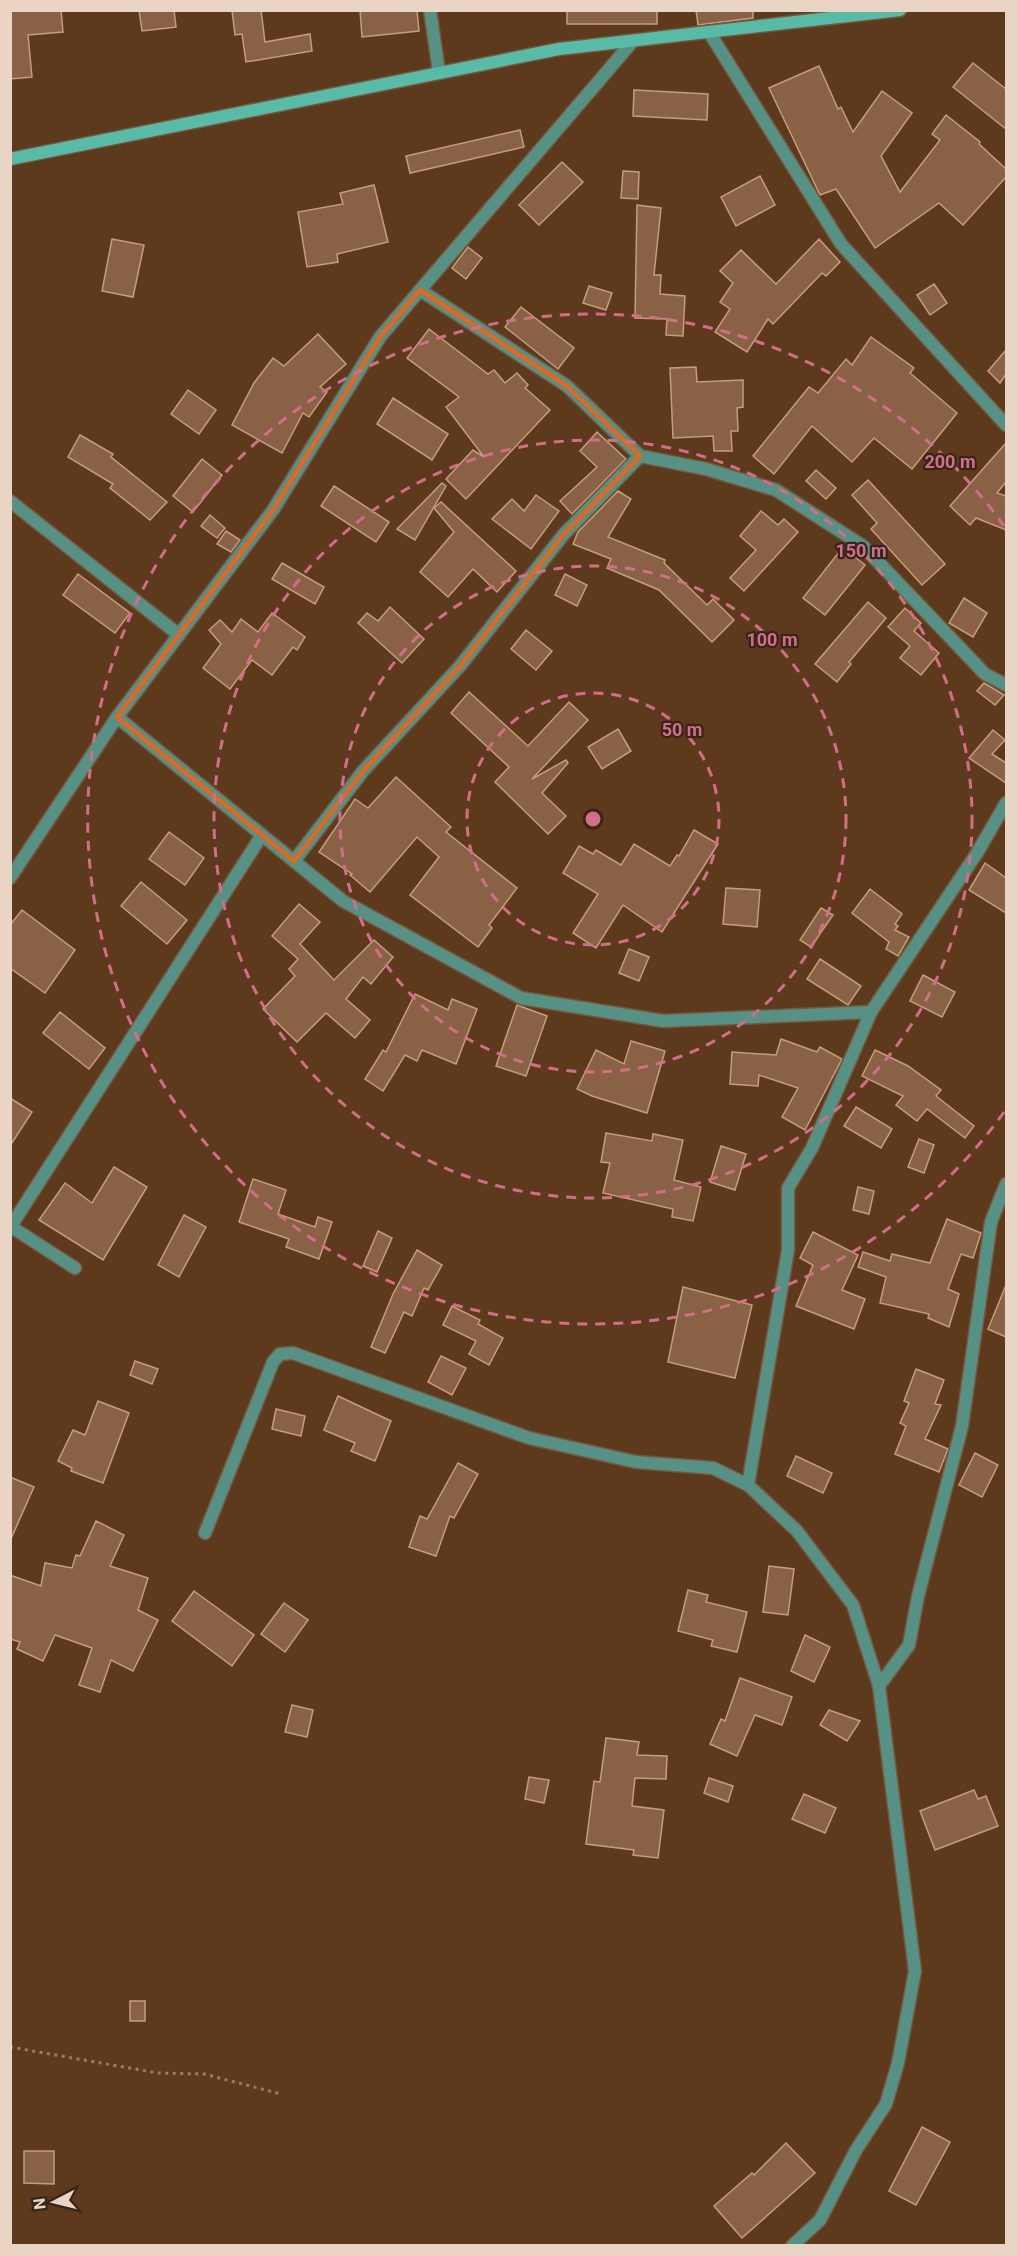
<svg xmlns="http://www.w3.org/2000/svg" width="1017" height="2256" viewBox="0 0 1017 2256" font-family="Roboto,sans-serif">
<rect width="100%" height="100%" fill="#5e3a1d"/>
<g fill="#896245" stroke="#c69c7d" stroke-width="1.5">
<path d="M10,10H61L63,32L28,35L32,77L10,79Z"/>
<path d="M139,10H174L176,27L142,31Z"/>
<path d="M232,10H261L265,42L310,34L312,51L246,62L242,34L235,35Z"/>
<path d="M360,10H417L419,31L362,37Z"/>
<rect x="567" y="10" width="90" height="14"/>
<path d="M696,10H753V18L698,25Z"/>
<path d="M973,63L1006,89V129L953,87Z"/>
<path d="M819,66L838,109L841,107L853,132L882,91L912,113L881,156L900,192L940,140L932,134L946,115L980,142L979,144L1006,169V177L963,225L939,203L875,248L836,189L820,195L769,88Z"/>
<path d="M634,90L708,94L707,120L633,116Z"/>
<path d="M520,130L524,147L410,173L406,156Z"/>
<path d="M562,162L583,182L539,225L519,205Z"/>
<path d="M623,171L639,172L638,199L621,198Z"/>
<path d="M760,176L775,205L736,226L721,197Z"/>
<path d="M374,185L388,242L337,254L338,262L307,267L298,212L343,204L340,193Z"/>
<path d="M637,205L661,208L654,275H661L660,294L685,296L683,336L666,335L667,319L635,318Z"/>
<path d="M112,239L144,245L133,297L102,291Z"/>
<path d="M819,239L840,262L826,276L822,273L773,324L768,319L747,352L715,332L730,309L720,302L733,283L720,271L741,250L776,284Z"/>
<path d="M468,247L482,258L466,279L452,268Z"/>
<path d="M934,284L947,303L930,315L917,295Z"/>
<path d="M589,286L612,293L606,310L583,303Z"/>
<path d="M521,307L574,348L558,369L505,327Z"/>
<path d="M429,329L488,374L494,370L505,383L517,373L528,385L525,388L550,410L466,499L446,479L473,450L484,457L446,407L459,397L407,358Z"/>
<path d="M318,334L346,364L320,387L327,392L309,417L303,413L282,453L232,425L254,383L273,358L284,366Z"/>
<path d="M871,337L914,368L910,373L957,413L912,469L874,438L852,462L812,426L774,474L753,456L809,387L818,393L846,359L852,365Z"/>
<path d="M1006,350V374L1000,383L988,371Z"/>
<path d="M696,367L697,382L743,380V407L737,408L738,431H731L732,451H714L713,436L673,438L670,368Z"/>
<path d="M188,390L216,410L199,434L171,414Z"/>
<path d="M393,398L448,434L432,460L377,424Z"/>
<path d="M597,432L626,459L572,514L560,501L597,467L580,451Z"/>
<path d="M80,435L113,454L111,457L167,502L150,520L110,488L113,484L68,457Z"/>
<path d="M1006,443V482L997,493L1006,496V530L976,518L970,525L950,506Z"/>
<path d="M202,459L222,475L193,512L173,496Z"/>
<path d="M816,470L836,488L826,499L806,481Z"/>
<path d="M868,480L945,564L922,585L871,529L877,523L852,495Z"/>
<path d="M442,483L446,486L415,540L397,529Z"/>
<path d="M334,486L389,522L376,542L321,506Z"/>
<path d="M618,491L631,499L608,537L665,560L664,563L707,605L713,599L734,620L712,642L659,590L607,568L611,559L573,544L578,532Z"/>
<path d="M536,495L559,511L531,549L492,519L512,499L524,511Z"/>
<path d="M441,502L516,571L497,592L473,569L448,597L420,572L454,532L434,508Z"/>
<path d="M761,511L778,525L784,519L798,532L744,591L730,578L756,550L740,536Z"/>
<path d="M210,515L225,528L217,538L201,526Z"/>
<path d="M226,531L240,540L231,552L217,544Z"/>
<path d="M843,547L865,565L825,615L803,598Z"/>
<path d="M282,563L324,587L315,604L272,579Z"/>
<path d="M78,574L130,613L115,633L63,595Z"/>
<path d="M565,574L587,585L577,606L555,595Z"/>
<path d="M964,598L987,613L973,637L949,623Z"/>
<path d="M868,602L886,618L849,662L851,664L837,682L815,664Z"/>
<path d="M390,607L424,639L402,663L358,623L367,613L378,621Z"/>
<path d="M905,608L921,623L914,631L939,653L921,675L900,658L910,646L888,627Z"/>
<path d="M272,613L305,637L297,650L293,647L272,675L252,660L230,689L203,668L221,644L209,630L220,620L232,632L241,619L258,632Z"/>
<path d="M526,630L552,651L536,670L511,649Z"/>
<path d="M984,683L1004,695L995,705L977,691Z"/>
<path d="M469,692L528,746L569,702L588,720L532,779L566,760L568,763L542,793L566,816L548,834L495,782L509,767L451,713Z"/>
<path d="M618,729L631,751L602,769L588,747Z"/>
<path d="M993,730L1005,740L992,754L1006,763V783L969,758Z"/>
<path d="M396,777L451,827L446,832L517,888L489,925L492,928L478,947L410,895L439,857L417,837L370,892L350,875L352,874L319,852L355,799L368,808Z"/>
<path d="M694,830L718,844L662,932L623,905L596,948L573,933L598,894L563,873L579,846L593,854L596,850L621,865L634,844L670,866L677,855L679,856Z"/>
<path d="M169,832L204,858L185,885L149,859Z"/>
<path d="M985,863L1006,878V913L969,890Z"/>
<path d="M141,882L187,920L167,944L121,906Z"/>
<path d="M726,888L760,890L757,927L723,924Z"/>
<path d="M870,889L902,914L895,924L898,926L895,930L909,937L898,956L886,949L889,942L852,913Z"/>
<path d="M299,904L320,922L300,944L334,980L374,940L393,957L371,984L363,977L346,999L370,1020L355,1038L326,1013L297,1042L263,1009L295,976L289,969L298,959L272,936Z"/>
<path d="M821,908L833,915L811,947L800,940Z"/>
<path d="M22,910L75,950L45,993L10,968V925Z"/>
<path d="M629,949L649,957L639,981L619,973Z"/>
<path d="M820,959L861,986L848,1005L807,979Z"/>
<path d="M923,975L955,992L942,1017L910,1001Z"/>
<path d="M415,994L448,1010L452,999L477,1009L456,1064L422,1050L417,1061L405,1055L383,1091L365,1079L383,1050L386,1052Z"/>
<path d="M517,1005L547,1016L526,1076L496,1066Z"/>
<path d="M60,1012L105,1048L89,1069L43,1033Z"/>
<path d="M781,1039L817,1052L820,1047L842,1059L805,1130L782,1117L798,1088L759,1075L758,1086L730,1084L732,1052L776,1055Z"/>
<path d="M631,1041L665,1051L647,1113L592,1096L577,1089L596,1050L624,1064Z"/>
<path d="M875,1050L908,1066L941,1090L936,1096L974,1126L965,1138L927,1109L917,1121L896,1105L903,1096L862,1076Z"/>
<path d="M10,1098L32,1112L10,1146Z"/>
<path d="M856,1107L892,1129L881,1148L844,1126Z"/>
<path d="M606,1133L652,1141L653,1134L683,1140L674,1180L701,1187L693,1221L672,1217L673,1209L603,1193L610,1163L601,1162Z"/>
<path d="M919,1139L934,1145L924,1173L908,1167Z"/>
<path d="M721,1146L746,1154L735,1190L710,1182Z"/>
<path d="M114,1167L147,1187L103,1260L39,1220L65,1183L92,1203Z"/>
<path d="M253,1179L286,1190L278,1214L315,1227L318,1217L332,1222L319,1259L286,1247L289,1239L239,1222Z"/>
<path d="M858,1187L874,1191L869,1214L853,1210Z"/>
<path d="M184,1215L206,1227L179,1277L158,1265Z"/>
<path d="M947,1219L981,1233L973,1258L961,1254L948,1289L959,1294L949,1327L928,1318L929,1314L880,1303L886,1277L858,1267L863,1252L890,1261L892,1254L930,1263Z"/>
<path d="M378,1231L392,1238L377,1272L363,1266Z"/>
<path d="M813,1232L858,1255L842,1290L865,1299L854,1329L796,1306L813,1265L800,1258Z"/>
<path d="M417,1250L442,1265L428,1290L424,1288L412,1316L404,1312L385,1353L371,1347L393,1294Z"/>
<path d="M1006,1285V1337L988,1329Z"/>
<path d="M683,1287L752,1305L735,1378L668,1362Z"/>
<path d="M452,1306L480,1320L478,1324L503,1338L489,1365L469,1354L476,1341L443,1325Z"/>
<path d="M441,1356L466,1368L452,1395L428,1382Z"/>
<path d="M135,1361L158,1369L152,1384L130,1375Z"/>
<path d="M916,1369L944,1380L935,1404L941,1405L925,1439L948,1449L939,1472L895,1454L906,1426L900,1423L909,1403L904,1401Z"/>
<path d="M338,1396L391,1421L375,1461L351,1451L355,1443L324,1430Z"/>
<path d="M98,1401L129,1413L103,1483L71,1471L72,1468L58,1461L73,1430L85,1435Z"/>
<path d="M276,1409L305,1416L301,1436L272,1429Z"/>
<path d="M975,1453L998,1465L982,1497L959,1485Z"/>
<path d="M796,1456L832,1473L823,1493L787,1476Z"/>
<path d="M458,1463L478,1474L454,1518L450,1516L436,1556L409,1547L420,1516L427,1519Z"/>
<path d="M10,1477L34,1487L10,1541Z"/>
<path d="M96,1521L124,1535L110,1566L148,1578L138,1610L158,1620L133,1671L111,1660L100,1692L79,1685L92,1648L55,1635L43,1661L17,1649L20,1642L10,1639V1575L41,1586L45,1563L72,1568L76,1555L80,1556Z"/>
<path d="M769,1566L794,1569L788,1615L763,1612Z"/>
<path d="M688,1590L708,1595L706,1602L747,1612L737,1652L711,1646L713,1640L678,1631Z"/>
<path d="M194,1591L254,1635L232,1666L172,1621Z"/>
<path d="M284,1603L308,1620L285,1652L261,1634Z"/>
<path d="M805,1635L830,1647L814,1682L791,1671Z"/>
<path d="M740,1678L792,1697L782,1725L755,1715L737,1756L710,1744L721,1719L725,1721Z"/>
<path d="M292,1705L313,1710L307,1737L285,1732Z"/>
<path d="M829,1710L860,1721L847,1741L820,1725Z"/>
<path d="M606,1738L639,1742L637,1755L667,1756L666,1779L635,1778L632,1806L664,1810L658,1858L633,1855L634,1850L586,1844L594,1781L600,1782Z"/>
<path d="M529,1777L549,1780L544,1803L525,1799Z"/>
<path d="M709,1778L733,1786L728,1802L704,1793Z"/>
<path d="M974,1790L978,1799L986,1796L998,1826L935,1850L920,1811Z"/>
<path d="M804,1794L836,1808L825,1833L792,1819Z"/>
<rect x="130" y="2001" width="15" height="20"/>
<path d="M922,2127L950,2142L916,2205L889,2191Z"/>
<path d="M786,2143L815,2173L742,2238L714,2206L752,2173L754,2175Z"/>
<path d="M24,2151H54V2184L24,2183Z"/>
</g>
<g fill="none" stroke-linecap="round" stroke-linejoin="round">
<defs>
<g id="street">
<path d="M430,10L439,72"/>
<path d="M709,32L841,244L1006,425"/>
<path d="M420,290L567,386L640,456L706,469L776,490L863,546L985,674L1006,685"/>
<path d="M10,501L179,635"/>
<path d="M117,717L343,901L521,998L663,1021L871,1012"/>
<path d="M294,861L363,771L460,666L564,534L640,456"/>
<path d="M10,878L117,717L273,510L380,337L633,41"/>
<path d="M10,1226L75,1268"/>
<path d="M11,1226L262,835"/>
<path d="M748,1485L788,1250V1188L812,1148L871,1012L977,853L1006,803"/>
<path d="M205,1533L273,1362L280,1354L293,1353L529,1438L636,1462L713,1468L748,1485L797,1531L853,1605L879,1686L915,1971L898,2063L886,2104L856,2150L820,2220L792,2246"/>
<path d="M879,1686L909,1645L918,1596L962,1426L991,1222L1006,1184"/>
</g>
<path id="secondary" d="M10,159L559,49L900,10"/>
</defs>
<use href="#street" stroke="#77563b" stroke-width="15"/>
<use href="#secondary" stroke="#77563b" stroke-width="15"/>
<path stroke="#9a7c65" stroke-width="3" stroke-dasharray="3 4.5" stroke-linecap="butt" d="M10,2047L158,2073L204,2074L281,2094"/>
<use href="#street" stroke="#559184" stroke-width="12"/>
<use href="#secondary" stroke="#57bca7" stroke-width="12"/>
</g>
<path fill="none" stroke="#e8651e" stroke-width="4.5" stroke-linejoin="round" d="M420,290L567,386L640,456L564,534L460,666L363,771L294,861L117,717L273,510L380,337Z"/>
<g fill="none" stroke="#d46d8a" stroke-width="3" stroke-dasharray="10 8">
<circle cx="593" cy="819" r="126"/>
<circle cx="593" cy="819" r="253"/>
<circle cx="593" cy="819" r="379"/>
<path d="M1004 1112A505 505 0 1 1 1004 526"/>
</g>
<circle cx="593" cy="819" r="9" fill="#d46d8a" stroke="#362619" stroke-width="3"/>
<g font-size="18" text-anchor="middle" font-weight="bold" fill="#d46d8a" stroke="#362619" stroke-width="4.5" stroke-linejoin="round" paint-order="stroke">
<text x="950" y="468">200 m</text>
<text x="861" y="557">150 m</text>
<text x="772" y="646">100 m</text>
<text x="682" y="736">50 m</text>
</g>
<rect width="1017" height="2256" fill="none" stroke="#ead4c4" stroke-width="24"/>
<g transform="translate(54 2202) rotate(263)" stroke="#362619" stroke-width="4.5" paint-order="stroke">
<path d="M0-4.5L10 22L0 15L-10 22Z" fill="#ead4c4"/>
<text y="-9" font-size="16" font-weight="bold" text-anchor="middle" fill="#ead4c4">N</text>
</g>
</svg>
